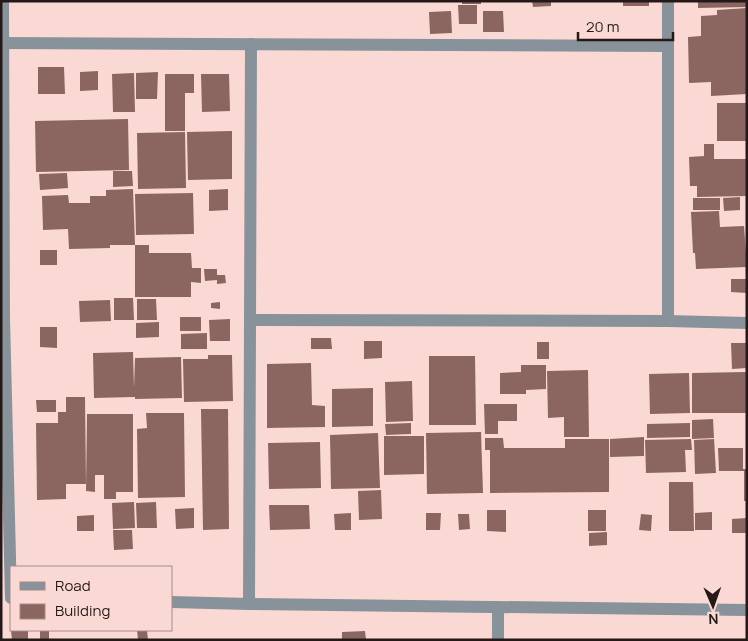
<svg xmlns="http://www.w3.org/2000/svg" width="748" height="641" viewBox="0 0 748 641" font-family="Manrope,sans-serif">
<rect width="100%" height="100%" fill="#fad9d4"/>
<g fill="#8b6660">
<rect x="462" y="1" width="19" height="3"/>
<path d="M532,1H551V6L533,7Z"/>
<rect x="623" y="1" width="26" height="5"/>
<path d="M698,1H747V7L698,8Z"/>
<path d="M458,5H477V24H459Z"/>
<path d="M747,8V94L711,96V82L689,83L688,37L701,36V16L717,15V10Z"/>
<path d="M451,11L452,33L430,34L429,12Z"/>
<path d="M483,11H503L504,32H483Z"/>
<path d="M38,67H64L65,94H38Z"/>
<path d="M98,71V90L80,91V72Z"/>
<path d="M158,72L157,99H136V73Z"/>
<path d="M134,73L135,112H113L112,74Z"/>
<path d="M165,74H194V93H185V131H165Z"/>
<path d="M201,74H229L230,111L202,112Z"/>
<rect x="717" y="103" width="30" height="38"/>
<path d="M128,119L129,170L36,172L35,121Z"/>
<path d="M232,131V179L188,180L187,132Z"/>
<path d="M185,132L186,188L138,189L137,133Z"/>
<path d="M704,144H714V159H747V196L697,197V186H690L689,157L704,156Z"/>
<path d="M113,171H132L133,186L113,187Z"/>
<path d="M67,173L68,188L40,190L39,174Z"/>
<path d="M133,189L135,245H110V248L69,249L68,229L43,230L42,196L68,195L69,203H90V196H106V190Z"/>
<path d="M228,189V210L209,211V190Z"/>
<path d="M193,193L194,234L136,235L135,194Z"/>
<path d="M740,197V210L724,211L723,198Z"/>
<rect x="693" y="198" width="27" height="12"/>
<path d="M719,211L720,227L744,226L747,267L696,269L695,253H693L691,212Z"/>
<path d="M135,245H149V253H191L192,268H201V283L191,282V297H135Z"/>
<rect x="40" y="250" width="17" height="15"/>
<path d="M204,269H217V275H225L226,283L217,284V280L205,281Z"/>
<path d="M731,279H747V293L731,292Z"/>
<path d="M114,298H133L134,320H114Z"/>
<path d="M137,299H156L157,320H137Z"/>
<path d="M110,300L111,321L80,322L79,301Z"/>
<path d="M220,302V309L211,308V303Z"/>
<rect x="180" y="317" width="21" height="14"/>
<path d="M230,319V341H210L209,320Z"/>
<path d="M159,322V337L136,338V323Z"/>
<path d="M40,327H57V348L40,347Z"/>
<path d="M207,333V349H181V334Z"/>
<path d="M311,338H331L332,349H311Z"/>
<path d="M364,341H382V358L364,359Z"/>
<rect x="537" y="342" width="12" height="17"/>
<path d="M731,343H747V368L732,369Z"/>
<path d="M133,352L134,388L135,358L181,357L182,398L135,399V397L94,398L93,353Z"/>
<path d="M208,355H232L233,401L184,402L183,359H208Z"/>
<path d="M429,356H475L476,425H429Z"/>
<path d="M311,363L312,405L325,406V427L267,428V364Z"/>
<path d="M521,365H546V389L526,390V394H500V373L521,372Z"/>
<path d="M588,370L589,437H564V417L548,418L547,371Z"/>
<path d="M747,372V413H692V373Z"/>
<path d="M689,373L690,413L650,414L649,374Z"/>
<path d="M412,381L413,421L386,422L385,382Z"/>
<path d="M373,388V426L332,427V389Z"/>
<path d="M66,397H85L86,484H66V499L37,500L36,423H58V412H66Z"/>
<path d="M36,400H56V412H37Z"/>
<path d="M484,404H517V421H498V434H485Z"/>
<path d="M201,409H228L229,529L203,530Z"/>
<path d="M146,413H184L185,497L138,498L137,429L147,428Z"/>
<path d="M87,414H133V492H116V499H104V475H95V492L86,491Z"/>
<path d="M713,419L714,438L692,439V420Z"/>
<path d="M411,423V434L386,435L385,424Z"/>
<path d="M690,423V437L647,438V424Z"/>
<path d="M481,432L483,493L427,494L426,433Z"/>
<path d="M378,433L380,488L331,489L330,435Z"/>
<path d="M384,436H424V474L384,475Z"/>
<path d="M644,437V456L610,457V439Z"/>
<path d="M485,438H503L504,448H565V439H609V492L490,493V450H485Z"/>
<path d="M691,439L692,450H685L686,472L646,473L645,440Z"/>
<path d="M714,439L716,473L695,474L694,440Z"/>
<path d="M320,442L321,488L269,489L268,443Z"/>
<path d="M718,448H743V469H747V501H744V471H719Z"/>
<path d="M669,482H693L694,531H669Z"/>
<path d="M381,490L382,519L359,520L358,491Z"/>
<path d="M134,502L135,528L113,529L112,503Z"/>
<path d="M156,502L157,528H137L136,503Z"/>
<path d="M269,505H309L310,529L270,530Z"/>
<path d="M194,508V528L176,529L175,509Z"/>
<path d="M487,510H506V532L487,531Z"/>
<rect x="588" y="510" width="18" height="21"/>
<path d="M712,512V530H695V513Z"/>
<path d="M351,513V530H335L334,514Z"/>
<path d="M426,513H441L440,530H426Z"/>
<path d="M458,514H469L470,529L459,530Z"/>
<path d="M641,514L652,515L651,531L639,530Z"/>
<path d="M94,515V531H77V516Z"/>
<path d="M747,518V533H732V519Z"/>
<path d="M113,530H132L133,549L114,550Z"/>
<path d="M607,532V545L589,546V533Z"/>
<path d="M11,630H28V639L12,640Z"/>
<rect x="40" y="630" width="9" height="10"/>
<path d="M137,630H147L148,640H138Z"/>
<path d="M365,631L366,640H342V632Z"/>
</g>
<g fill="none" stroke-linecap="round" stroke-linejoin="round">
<g stroke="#88929a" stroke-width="12">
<path d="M3,1L4,318L11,598"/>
<path d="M1,43L668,46"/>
<path d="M250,320L668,321L747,323"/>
<path d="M668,321V1"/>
<path d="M171,602L249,604L747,610"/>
<path d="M249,604L251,44"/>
<path d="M498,640V607"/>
</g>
</g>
<rect width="748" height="641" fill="none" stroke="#241917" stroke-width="5"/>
<rect x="10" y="566" width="162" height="65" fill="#fad9d4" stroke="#a48c88"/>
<rect x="20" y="582" width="25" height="8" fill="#88929a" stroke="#a48c88"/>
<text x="55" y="591" font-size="15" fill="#241917">Road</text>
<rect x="20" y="604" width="25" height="15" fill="#8b6660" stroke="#a48c88"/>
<text x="55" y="616" font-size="15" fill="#241917">Building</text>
<g transform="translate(713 606) rotate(178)" stroke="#fad9d4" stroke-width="4" paint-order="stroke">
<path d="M0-4L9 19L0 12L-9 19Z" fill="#241917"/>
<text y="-8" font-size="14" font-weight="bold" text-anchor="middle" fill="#241917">N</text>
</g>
<path d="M578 32v8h95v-8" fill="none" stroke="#241917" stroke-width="2.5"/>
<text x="586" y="32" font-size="15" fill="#241917" stroke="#fad9d4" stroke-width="4" paint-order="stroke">20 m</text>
</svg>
